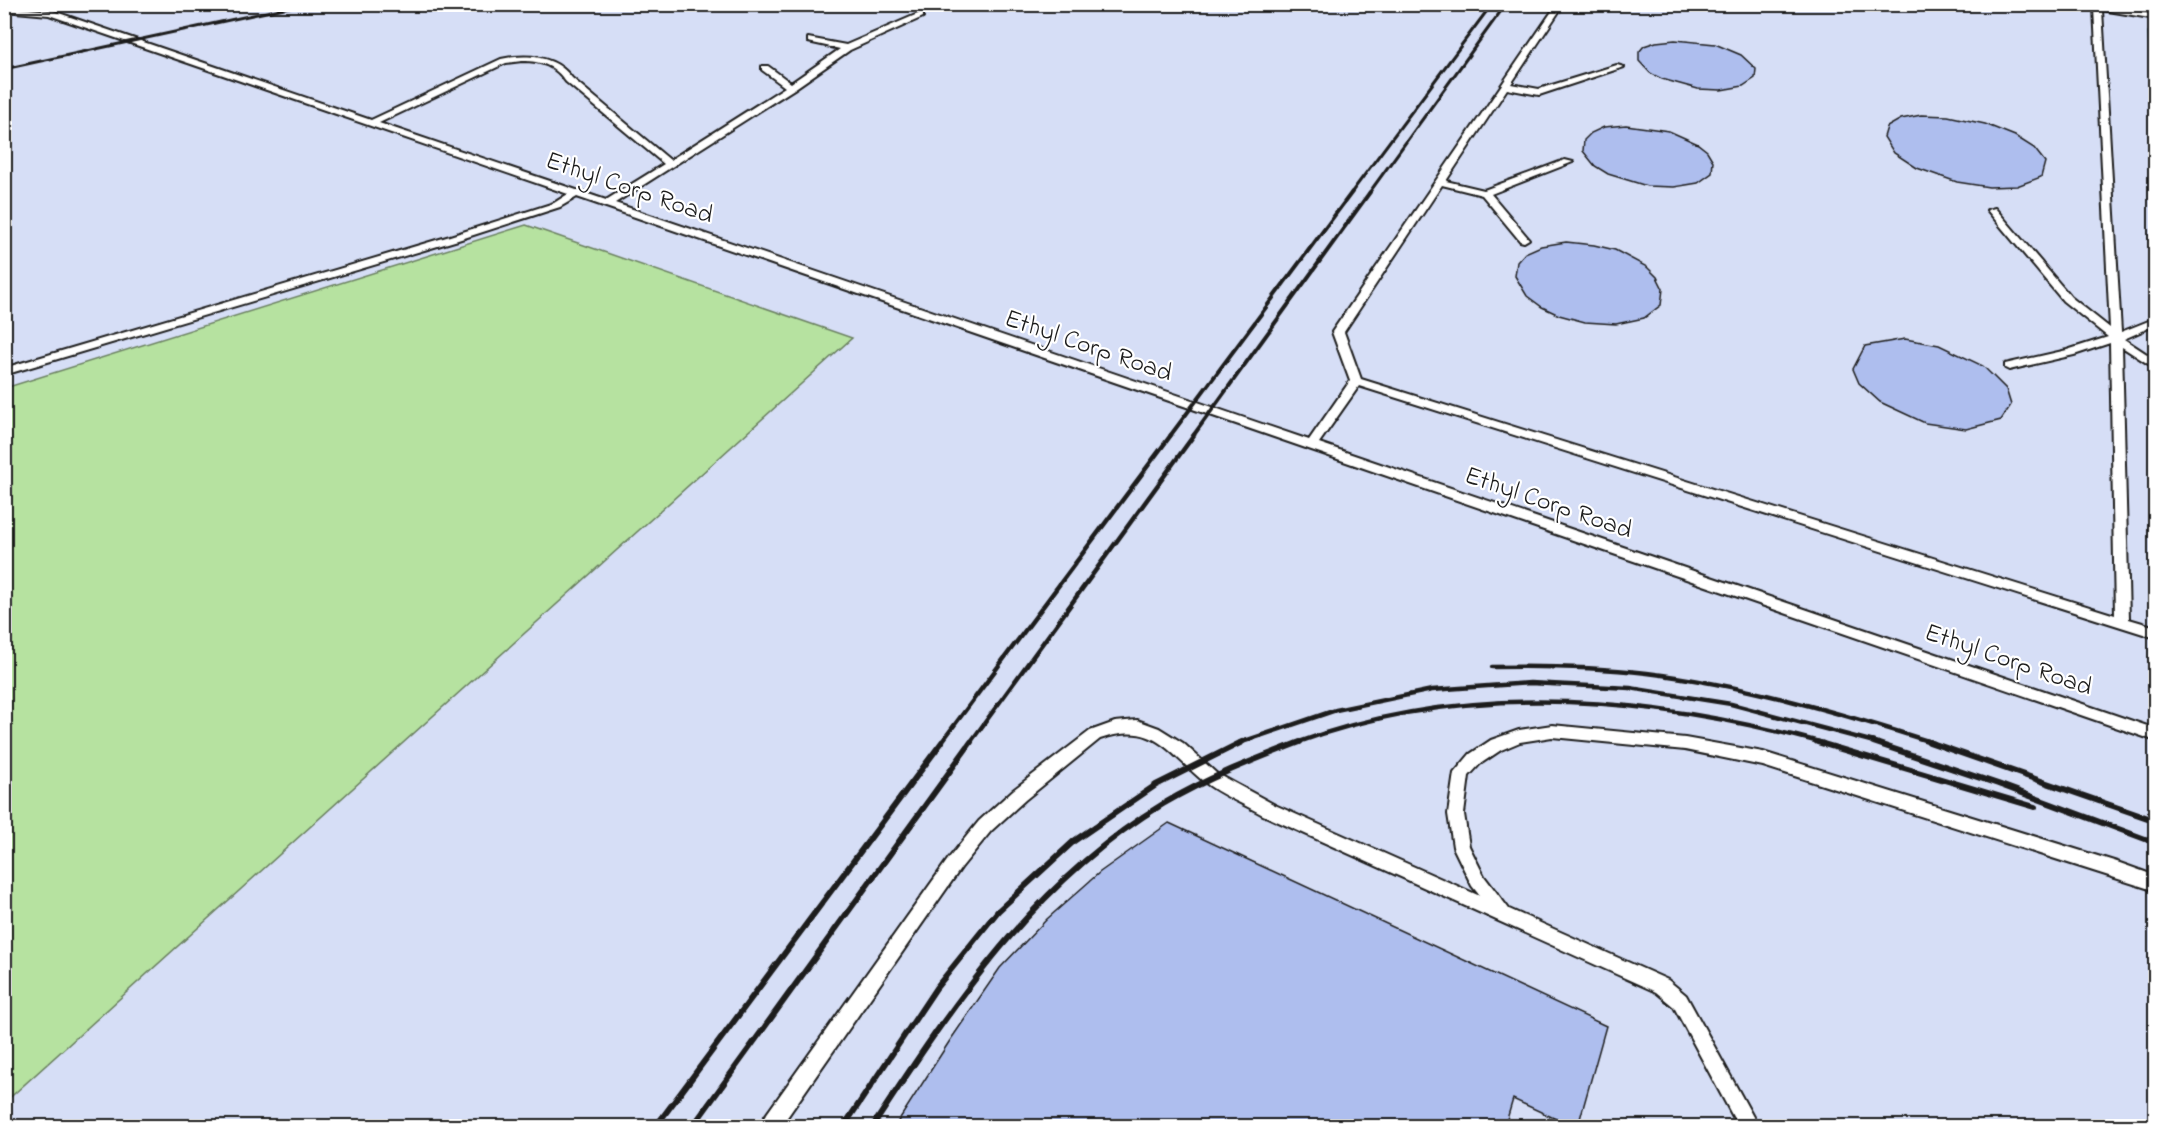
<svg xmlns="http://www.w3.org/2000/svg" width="2160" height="1131" viewBox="0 0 2160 1131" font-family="'Indie Flower',sans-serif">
<rect width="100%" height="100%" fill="#e7ecfa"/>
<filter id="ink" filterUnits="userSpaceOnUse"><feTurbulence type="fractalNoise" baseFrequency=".0167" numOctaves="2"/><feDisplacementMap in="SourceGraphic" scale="12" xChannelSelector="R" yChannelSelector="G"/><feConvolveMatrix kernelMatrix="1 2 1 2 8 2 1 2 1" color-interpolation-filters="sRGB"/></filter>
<g filter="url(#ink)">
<rect fill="#d6def6" x="5" y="5" width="2150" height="1121"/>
<path fill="#b6e2a0" stroke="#697f5e" stroke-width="1.5" d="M526,225L852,338L5,1102V388Z"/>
<path fill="#97dbf9" stroke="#668fa1" stroke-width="1.5" d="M2148,32H2155V91L2151,88Z"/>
<g fill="#aebeee" stroke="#1c1c1c" stroke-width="1.5">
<path d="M1675,40L1715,44L1741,55L1756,69L1755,78L1743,86L1721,90L1698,89L1662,79L1650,73L1639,61V52L1644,46L1656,42Z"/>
<path d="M1921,115L1948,116L1985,124L2015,136L2034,148L2045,162L2041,177L2017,186L1989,187L1957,182L1917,168L1894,153L1884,137L1887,127L1901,119Z"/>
<path d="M1626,125L1669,131L1698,144L1707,151L1713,161L1712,173L1698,183L1674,187L1647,186L1608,174L1595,166L1583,151L1584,140L1591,133L1604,127Z"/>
<path d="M1566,242L1594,245L1615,250L1647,267L1657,277L1663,289L1661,305L1644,318L1616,324L1585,322L1559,315L1542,307L1527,296L1515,276L1517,262L1525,253L1541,246Z"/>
<path d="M1905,339L1939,345L1983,366L2006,389L2011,405L2001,420L1966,429L1925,423L1880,402L1859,383L1853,369L1865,346Z"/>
<path d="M1169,823L1606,1026L1578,1126H1571L1513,1099L1505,1126H895L949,1042L1000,968L1047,919L1100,872Z"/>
</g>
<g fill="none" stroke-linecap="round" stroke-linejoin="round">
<defs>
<g id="lane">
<path d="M1557,4H1564L1511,84L1539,89L1617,65L1624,67L1539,95L1507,89L1446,181L1484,190L1565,160L1573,162L1491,194L1529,239L1524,242L1520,241L1482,195L1442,185L1344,332L1361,379L2115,615L2110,343L2074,355L2009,370L2005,368V364L2067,350L2108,337L2063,301L1987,210L1995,208L2071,297L2110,328L2094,8L2080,4H2099L2156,15V19L2102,10L2121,332L2156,318V325L2124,339L2156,360V369L2122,347L2129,619L2156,627V638L1359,386L1319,443L2156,729V741L577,197L560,207L458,240L4,375V368L450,236L554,203L568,194L49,15L4,11V7L53,11L371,120L501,59C527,54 555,55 572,78L670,160L785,87L762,70V66H768L791,83L840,49L808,42V38L846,45L920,13H923V17L850,50L794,89L615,203L1309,440L1350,381L1332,332ZM522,61C542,61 555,66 566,82L664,164L606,200L379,123L506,63Z"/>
<path d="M1137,720L1159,728L1183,743L1216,773L1275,805L1480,896L1472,886L1453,847L1448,814L1454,773L1470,754L1491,740L1519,730L1552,725L1685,738L1763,752L2117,862L2156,876V891L1763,766L1685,750L1552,737L1520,742L1501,750L1480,764L1469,776L1464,814L1469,846L1484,876L1509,909L1668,980L1686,995L1758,1126H1738L1674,1007L1656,992L1263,815C1244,804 1220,795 1203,781C1166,750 1154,721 1100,739L1025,800L991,831L961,868L781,1126H761L763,1119L949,858L979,821L1013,790L1090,731L1115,722Z"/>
</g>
</defs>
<use href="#lane" stroke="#1c1c1c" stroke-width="4"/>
<use href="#lane" fill="#fff" fill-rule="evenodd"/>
<g stroke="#1c1c1c" stroke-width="3">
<path d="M4,69L303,4"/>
<path d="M1351,193L1492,4"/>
<path d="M1369,193L1506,4"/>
</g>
<g stroke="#1c1c1c" stroke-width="4">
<path d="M1170,436L1352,192"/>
<path d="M1193,436L1370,192"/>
</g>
<g stroke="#1c1c1c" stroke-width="4.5">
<path d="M1492,667C1544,666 1595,667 1647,673C1744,685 1841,713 1934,743"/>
<path d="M941,743L1171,435"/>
<path d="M970,743L1194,435"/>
<path d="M1239,743L1336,710L1432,690L1530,683L1630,688L1731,704L1878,743"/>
<path d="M1296,743C1465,680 1651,696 1823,743"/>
</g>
<g stroke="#1c1c1c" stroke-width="6">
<path d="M1817,742L2035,807"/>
<path d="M1873,742L1998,784L2156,843"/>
<path d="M1929,742L2156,821"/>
<path d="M656,1126L942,742"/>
<path d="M693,1126L971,742"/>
<path d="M844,1126L936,988L998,911L1074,841L1156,785L1242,742"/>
<path d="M873,1126C953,1004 1035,881 1163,804C1207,778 1253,760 1300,742"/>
</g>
</g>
</g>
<g text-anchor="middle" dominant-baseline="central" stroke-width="4.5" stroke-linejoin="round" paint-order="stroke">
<g font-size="26" fill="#1c1c1c" stroke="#fff">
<text transform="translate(629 189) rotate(19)">Ethyl Corp Road</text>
<text transform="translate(1088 347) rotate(19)">Ethyl Corp Road</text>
<text transform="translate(1548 504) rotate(19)">Ethyl Corp Road</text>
<text transform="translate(2008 661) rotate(19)">Ethyl Corp Road</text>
</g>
</g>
<rect width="2160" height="1131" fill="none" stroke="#fff" stroke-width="24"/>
<rect x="12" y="12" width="2136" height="1107" fill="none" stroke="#1c1c1c" stroke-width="2" filter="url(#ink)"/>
</svg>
